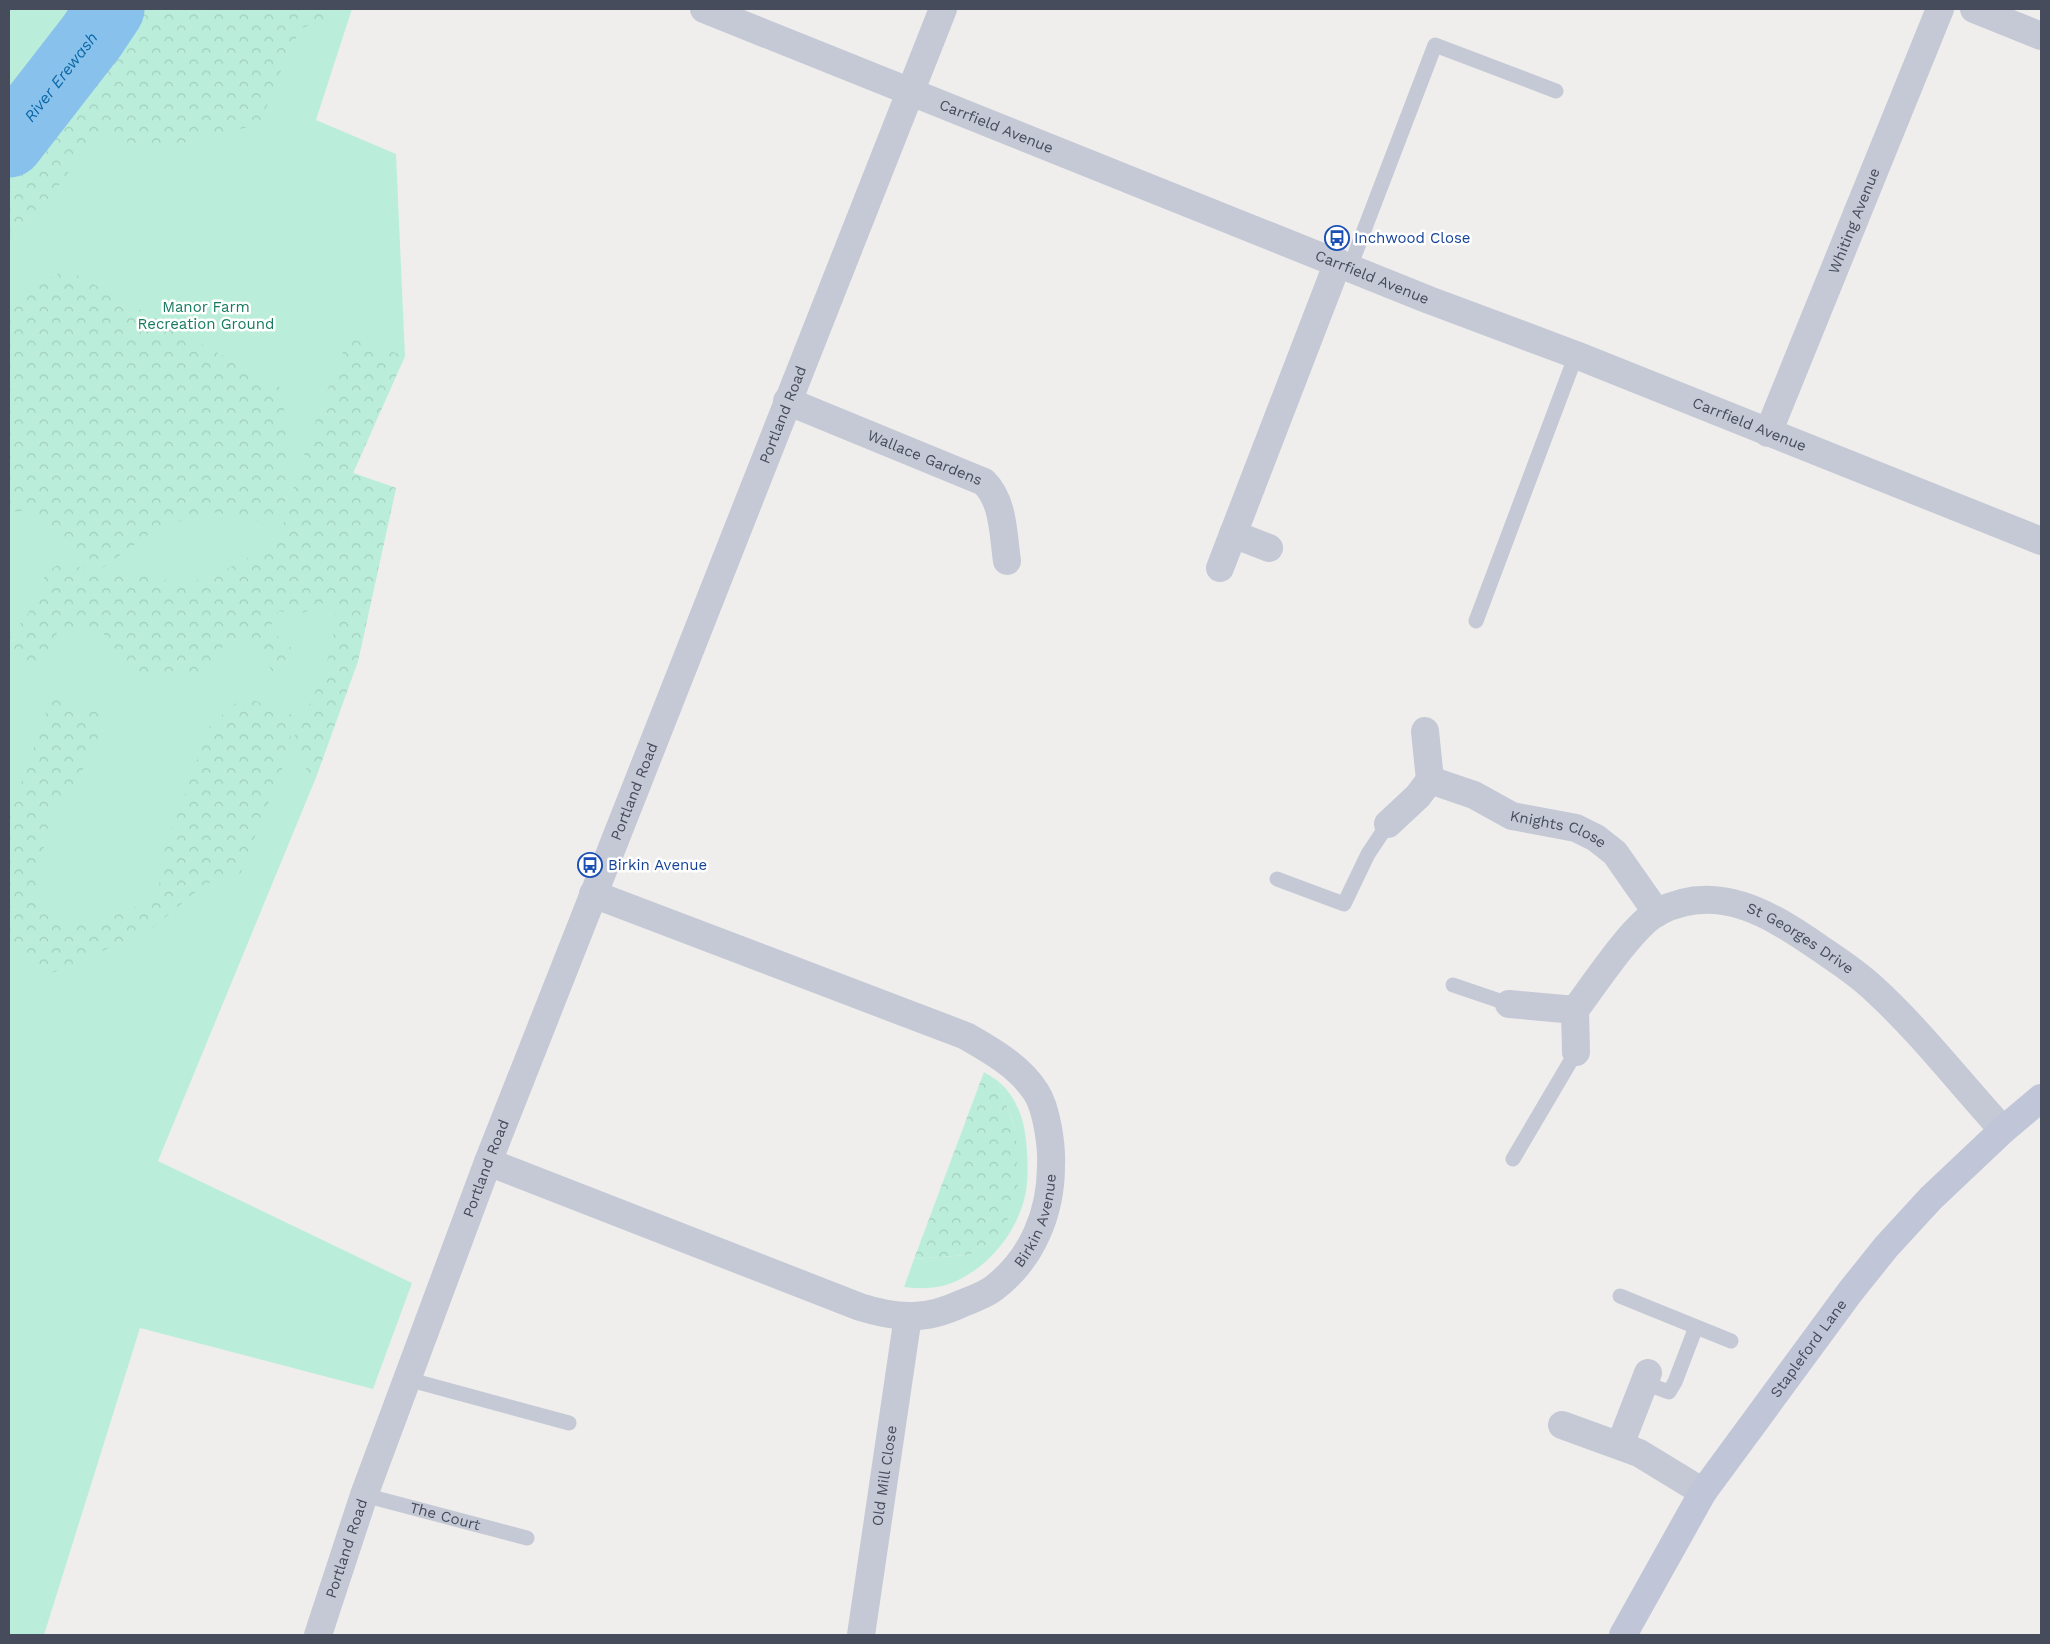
<svg xmlns="http://www.w3.org/2000/svg" width="2050" height="1644" viewBox="0 0 2050 1644" font-family="'Work Sans',sans-serif">
<defs>
<pattern id="forest-crowns" width="20" height="18" patternUnits="userSpaceOnUse" patternTransform="scale(1.25)"><rect width="20" height="18" fill="#bbeeda"/><path d="M2 6a3 3 0 1 1 6 0M12 15a3 3 0 1 1 6 0" fill="none" stroke="#a2cebd"/></pattern>
</defs>
<rect width="100%" height="100%" fill="#f0eeed"/>
<g fill="#bbeeda">
<path d="M9,9H352L316,120L396,154L405,356L353,473L396,488L358,661L315,780L158,1161L412,1283L373,1389L140,1328L44,1635H9Z"/>
<path d="M998,1081C1019,1099 1026,1125 1027,1152C1028,1165 1028,1178 1026,1191C1019,1232 986,1272 946,1285C932,1289 918,1289 904,1287L914,1259L968,1255L1016,1131Z"/>
</g>
<g fill="url(#forest-crowns)">
<path d="M140,9H339L335,17L302,28L290,48L260,124L150,151L99,132L22,233L9,236V182L99,67Z"/>
<path d="M66,269L283,389L289,496L270,523L207,511L152,532L94,574L115,572L141,574L179,584L210,578L279,541C297,471 320,404 349,338L405,356L353,473L396,488L358,661L315,780L290,749L239,877L205,884L150,930L52,973L9,945V811L13,806L52,696L98,713L100,737L72,790L50,817L35,890L53,918L86,926L132,909L158,892L164,852L209,727L243,696L292,715L290,746C312,697 340,652 335,597L299,615L279,611L271,625L282,644L295,649L291,661L273,672L248,636C222,639 216,655 203,675L188,672H163L142,685L103,633H57L50,645L49,656L37,667L9,656V638L29,612L42,588L45,573L65,560L91,573L23,511L9,512V304Z"/>
<path d="M984,1072L998,1081L1016,1131L1018,1192L1005,1226L989,1245L968,1255L914,1259Z"/>
</g>
<g fill="none" stroke-linecap="round" stroke-linejoin="round">
<path stroke="#88c2ec" stroke-width="69" id="s1" d="M9,143L92,36L110,9"/>
<g stroke="#c4c9d5" stroke-width="15">
<path d="M1350,267L1435,45L1556,91"/>
<path d="M1476,621L1576,355"/>
<path d="M1277,879L1344,904L1368,854L1388,824"/>
<path d="M1453,985L1509,1004"/>
<path d="M1513,1159L1576,1052"/>
<path d="M1620,1296L1731,1341"/>
<path d="M407,1379L569,1423"/>
<path d="M1644,1383L1669,1392L1675,1382L1696,1327"/>
<path id="s2" d="M364,1495L527,1538"/>
</g>
<g stroke="#c4c9d5" stroke-width="28">
<path id="s3" d="M704,9L1429,300L1576,355L2041,541"/>
<path d="M1974,9L2041,36"/>
<path id="s4" d="M787,401L984,482C1004,502 1003,534 1007,561"/>
<path id="s5" d="M1768,433L1940,9"/>
<path d="M1233,534L1269,548"/>
<path d="M1220,568L1338,262"/>
<path id="s6" d="M1430,780L1474,795L1512,816L1576,828L1596,838L1615,853L1657,913"/>
<path d="M1388,824L1418,796L1430,780L1425,731"/>
<path id="s7" d="M1509,1004L1575,1010C1594,985 1633,925 1658,912C1717,881 1770,914 1818,947C1837,960 1856,972 1873,988C1920,1031 1960,1083 2003,1130"/>
<path d="M1575,1010L1576,1052"/>
<path id="s8" d="M488,1162L860,1307C876,1312 892,1316 909,1316C928,1317 946,1311 963,1303C973,1299 985,1295 994,1288C1032,1259 1051,1213 1051,1166C1052,1147 1047,1109 1036,1092C1019,1066 992,1051 966,1036L593,894"/>
<path d="M1562,1425L1639,1453L1703,1492"/>
<path d="M1620,1445L1648,1373"/>
<path id="s9" d="M318,1635L364,1495L488,1162L943,9"/>
<path id="s10" d="M861,1635L908,1316"/>
</g>
<path stroke="#c0c6d7" stroke-width="28" id="s11" d="M1623,1635L1703,1492L1850,1292L1886,1247L1931,1198L2003,1130L2041,1098"/>
</g>
<defs>
<symbol id="bus-ring" viewBox="-11 -11 22 22"><circle r="9.5" fill="#fff" stroke="#1a4fb4" stroke-width="1.5"/><path d="M-5-6H5V4H4V6H2V4H-2V6H-4V4H-5ZM-3.5-4V0h7V-4ZM-3.5 1.2v1.5H-2V1.2ZM2 1.2v1.5H3.5V1.2Z" fill="#1a4fb4"/></symbol>
</defs>
<g fill-rule="evenodd">
<use href="#bus-ring" x="1323" y="224" width="28" height="28"/>
<use href="#bus-ring" x="576" y="851" width="28" height="28"/>
</g>
<g text-anchor="middle" dominant-baseline="central" stroke-width="5" stroke-linejoin="round" paint-order="stroke">
<g font-size="15" fill="#464c5b" stroke="#fff">
<text stroke="none"><textPath href="#s3" startOffset="315">Carrfield Avenue</textPath></text>
<text stroke="none"><textPath href="#s5" startOffset="229">Whiting Avenue</textPath></text>
<text stroke="none"><textPath href="#s3" startOffset="720">Carrfield Avenue</textPath></text>
<text stroke="none"><textPath href="#s9" startOffset="1306">Portland Road</textPath></text>
<text stroke="none"><textPath href="#s3" startOffset="1125">Carrfield Avenue</textPath></text>
<text stroke="none"><textPath href="#s4" startOffset="149">Wallace Gardens</textPath></text>
<text stroke="none"><textPath href="#s9" startOffset="901">Portland Road</textPath></text>
<text stroke="none"><textPath href="#s6" startOffset="138">Knights Close</textPath></text>
<text stroke="none"><textPath href="#s7" startOffset="349">St Georges Drive</textPath></text>
<text stroke="none"><textPath href="#s9" startOffset="496">Portland Road</textPath></text>
<text stroke="none"><textPath href="#s8" startOffset="622">Birkin Avenue</textPath></text>
<text stroke="none"><textPath href="#s11" startOffset="342">Stapleford Lane</textPath></text>
<text stroke="none"><textPath href="#s10" startOffset="161">Old Mill Close</textPath></text>
<text stroke="none"><textPath href="#s2" startOffset="84">The Court</textPath></text>
<text stroke="none"><textPath href="#s9" startOffset="91">Portland Road</textPath></text>
</g>
<g font-size="15" fill="#164399" stroke="#fff" text-anchor="start">
<text x="1354" y="238">Inchwood Close</text>
<text x="608" y="865">Birkin Avenue</text>
</g>
<g font-size="15" fill="#177c5e" stroke="#fff">
<text x="206" y="307">Manor Farm<tspan x="206" dy="17">Recreation Ground</tspan></text>
</g>
<g font-size="16" font-style="italic" fill="#0c67a7" stroke="#fff">
<text stroke="none"><textPath href="#s1" startOffset="84">River Erewash</textPath></text>
</g>
</g>
<rect width="2050" height="1644" fill="none" stroke="#464c5b" stroke-width="20"/>
</svg>
